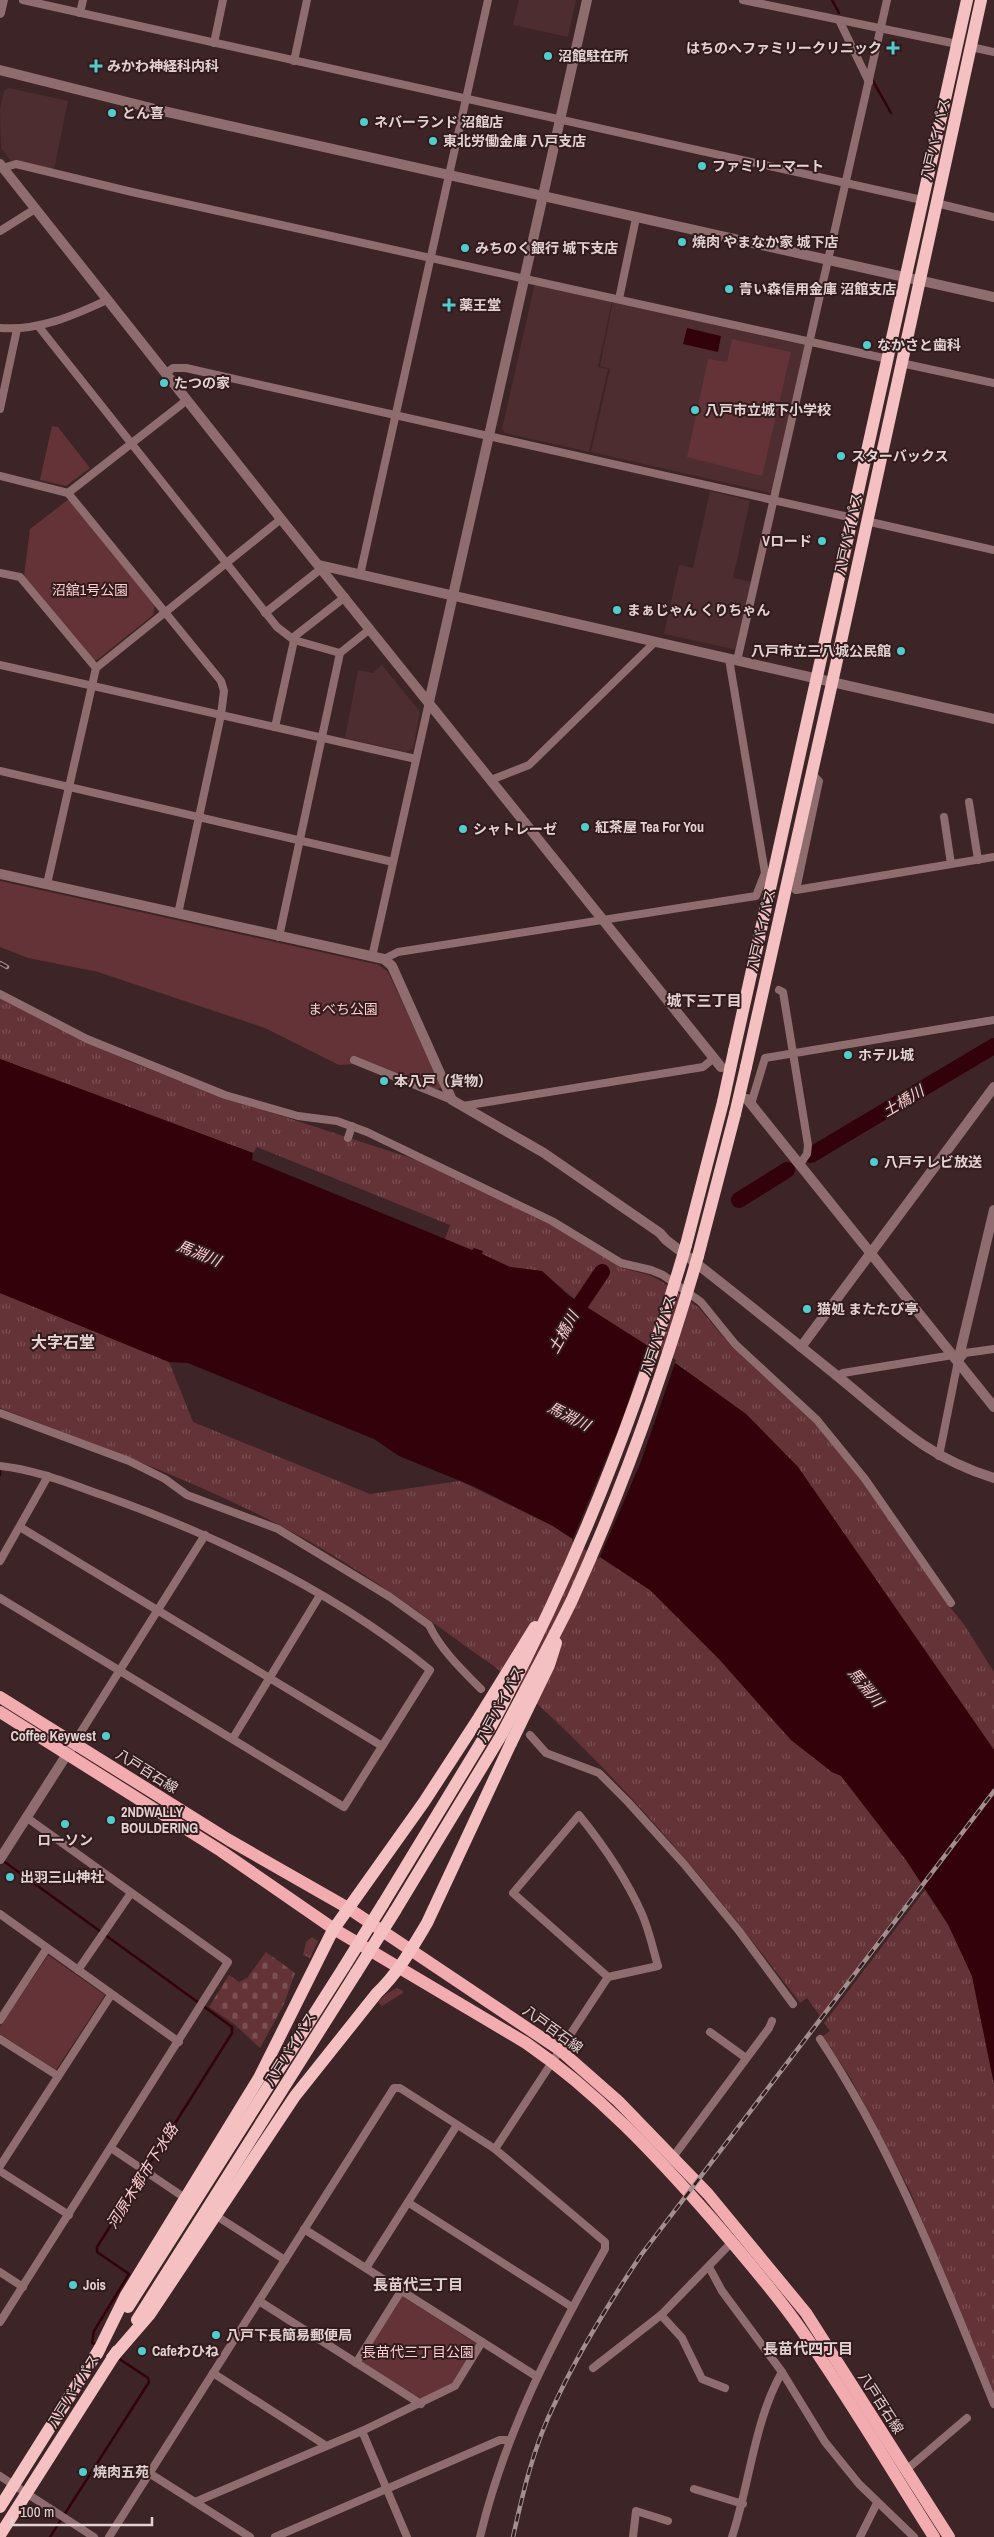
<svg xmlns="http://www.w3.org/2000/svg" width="994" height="2537" viewBox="0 0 994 2537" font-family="'Archivo Narrow','Noto Sans JP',sans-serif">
<defs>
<pattern id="grass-tufts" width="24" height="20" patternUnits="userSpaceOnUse" patternTransform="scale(1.25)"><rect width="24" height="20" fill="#643337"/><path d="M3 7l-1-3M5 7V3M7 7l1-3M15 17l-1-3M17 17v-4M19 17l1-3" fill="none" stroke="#7a5053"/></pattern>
<pattern id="cemetery-stones" width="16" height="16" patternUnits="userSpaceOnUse" patternTransform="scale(1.25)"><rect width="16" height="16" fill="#643337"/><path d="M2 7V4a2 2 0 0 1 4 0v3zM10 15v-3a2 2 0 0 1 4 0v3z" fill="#7a5053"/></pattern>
</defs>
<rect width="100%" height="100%" fill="#3d2426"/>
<g fill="#4d2d2f">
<path d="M519,0H576L568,37L513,25Z"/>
<path d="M9,88L68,101L54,170L11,161L1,148L0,109L4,91Z"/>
<path d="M535,283L612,301L598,367L608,369L589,452L505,433L502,429Z"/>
<path d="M613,301L805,344L771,493L591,452L610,369L600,366Z"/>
<path d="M710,491L750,501L733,578L752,582L737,650L664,634L679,565L693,568Z"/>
<path d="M382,665L420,712L413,749L406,752L345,738L358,670L373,673Z"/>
</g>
<g fill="url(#grass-tufts)">
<path d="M0,998L86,1042L131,1062L223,1097L420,1161L550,1224L622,1268L649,1275L661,1281L698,1307L732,1347L815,1422L862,1480L949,1606L963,1623L994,1672V1750L798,1467L746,1414L678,1365L579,1303L542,1271L510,1267L481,1254L482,1252L472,1251L445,1239L450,1225L257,1147L253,1153L0,1059Z"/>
<path d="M0,1293L169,1362L193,1422L370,1494L460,1481L553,1526L650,1590L719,1659L791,1740L832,1772L841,1775L906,1860L921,1883L820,2016L807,1998L800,2003C710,1884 609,1762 495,1667C482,1657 467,1648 453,1637C400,1598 345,1560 287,1529C195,1480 97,1446 0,1408Z"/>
<path d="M925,1890L948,1925L972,1976L994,2084V2393L910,2191L851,2079L823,2036L830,2031L824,2023Z"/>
<path d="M312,1937L318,1941L310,1958L303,1955L306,1942Z"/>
<path d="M397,1988L403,1991V1993L382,2006L378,2002L386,1994Z"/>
</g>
<path fill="url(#cemetery-stones)" d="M266,1952L295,1973L284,2004L260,2048L234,2024L209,2007L229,1975L239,1982L247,1978Z"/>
<g fill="#643337">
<path d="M732,339L791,352L762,476L687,457L708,359L727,362Z"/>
<path d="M52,426L58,427L90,468L66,486L40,480Z"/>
<path d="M69,499L155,605L153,615L97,660H93L24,576L30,529Z"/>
<path d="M0,881L379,965L388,972L442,1086L436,1091L356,1064L339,1065L265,1028L98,972L28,958L0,947Z"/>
<path d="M48,1955L105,1995L56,2070L0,2034V2027Z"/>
<path d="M402,2296L477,2344L451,2385L422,2399L361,2363Z"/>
</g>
<g fill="#32010a">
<path d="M687,328L721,336L718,352L683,344Z"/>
<path d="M0,1059L253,1153L252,1160L472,1250L474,1248L483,1251L482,1254L510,1267L542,1271L568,1295L678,1365L746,1414L798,1467L994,1750V2084L972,1976L948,1924L906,1860L841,1776L832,1772L791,1740L719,1659L650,1590L553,1526L475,1487L399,1456L374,1439L188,1363L169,1362L0,1293Z"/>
</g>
<g fill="#3d2426">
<path d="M648,1343L676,1360L640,1464L599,1559L572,1541L620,1425Z"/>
<path d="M994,1788V1794L922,1889L920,1886Z"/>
</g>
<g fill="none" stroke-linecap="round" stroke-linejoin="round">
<g stroke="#32010a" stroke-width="2.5">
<path d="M832,0L839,13"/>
<path d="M873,81L891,113"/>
<path d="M0,1471V1475"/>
<path d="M2,1860L232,2027V2033L97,2247V2252L129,2274L94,2331L92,2343L97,2345"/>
<path d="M50,2537L149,2382L148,2378L118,2358"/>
</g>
<g stroke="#32010a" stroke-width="16">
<path d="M811,1155L994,1046"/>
<path d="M739,1200L787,1170"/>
<path d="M569,1321L602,1272"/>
</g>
<g stroke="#8f6c6d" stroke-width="8">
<path d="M23,0L922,200"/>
<path d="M743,0L957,44"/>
<path d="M80,13L83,0"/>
<path d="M839,20L869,82"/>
<path d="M214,43L223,0"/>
<path d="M971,47L994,52"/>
<path d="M294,61L307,0"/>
<path d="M3,168L16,164L132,192L888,359"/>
<path d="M936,203L994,217"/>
<path d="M0,231L35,209"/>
<path d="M619,299L636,218"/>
<path d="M39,327L277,627L294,640L340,653"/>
<path d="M0,328C38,331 73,316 107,300"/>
<path d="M901,363L994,383"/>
<path d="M166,373L173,368H186L853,518"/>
<path d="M0,409L17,329"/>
<path d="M0,476L68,493L187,400"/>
<path d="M68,493L221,681L224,691L221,715L178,914"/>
<path d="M866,521L994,550"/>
<path d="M0,573L20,577L96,668"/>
<path d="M360,575L488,0"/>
<path d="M265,613L322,568"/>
<path d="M737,661L887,0"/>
<path d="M0,665L416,759"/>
<path d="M275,727L295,636L345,597"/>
<path d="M0,771L393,862"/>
<path d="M811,773L819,781L796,890L994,857"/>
<path d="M491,780L529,765L655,642"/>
<path d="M969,802L978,860"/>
<path d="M944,817L951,864"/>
<path d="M47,884L96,668L281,519"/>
<path d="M279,937L340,653L370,629"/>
<path d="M372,957L429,702"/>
<path d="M384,959L398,952L756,896L765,873L729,659"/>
<path d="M779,990L783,992L808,1145L807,1154L800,1164"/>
<path d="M0,994L87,1039L225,1095L298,1116L337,1121L367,1132L552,1221L621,1263L651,1270L663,1275L701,1302L735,1344L817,1420L865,1479L951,1603"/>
<path d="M354,1060L452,1100"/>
<path d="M751,1104L765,1058L994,1020"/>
<path d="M463,1106L703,1067L714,1058"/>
<path d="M348,1138L352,1126"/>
<path d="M838,1376L843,1373L953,1355"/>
<path d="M0,1413L129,1461L165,1479L187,1495L278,1529L390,1597L429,1625C441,1650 461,1669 481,1689"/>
<path d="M939,1456L958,1361L965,1353L994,1349"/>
<path d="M0,1466C37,1470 70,1484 105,1496C220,1537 335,1592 430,1670L344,1807L0,1598"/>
<path d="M20,1527L382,1746"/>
<path d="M0,1561L48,1476"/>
<path d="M530,1735L546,1753L599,1773L628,1802L684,1864L739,1931L793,2004"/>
<path d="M233,1738L320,1595"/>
<path d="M74,1743L205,1535"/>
<path d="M0,1914L179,2042"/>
<path d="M78,1970L131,1893"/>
<path d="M0,2020L47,1948"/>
<path d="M710,2032L746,2058"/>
<path d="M0,2039L58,2076"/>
<path d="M820,2039C896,2154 942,2277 994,2404"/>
<path d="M111,2148L185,2198"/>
<path d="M495,2149L608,1977L513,1893L579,1815C604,1846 626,1878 642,1914C649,1930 653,1949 658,1966L608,1977"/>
<path d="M673,2157L769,2028L772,2021"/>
<path d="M0,2166L111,1995"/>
<path d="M0,2171L69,2215"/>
<path d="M409,2203L572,2307"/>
<path d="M215,2215L285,2260"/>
<path d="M304,2229L536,2376"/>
<path d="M709,2267L722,2291L782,2372L825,2442L859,2484L914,2537"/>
<path d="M366,2268L457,2125"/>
<path d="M0,2272L23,2287"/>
<path d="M259,2301L421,2404"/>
<path d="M661,2315L682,2338L702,2379L725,2388"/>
<path d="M0,2322L228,1962L26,1817"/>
<path d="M356,2363L401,2291"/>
<path d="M593,2368L661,2315L732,2242"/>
<path d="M213,2373L325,2445"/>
<path d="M362,2431L407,2537"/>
<path d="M906,2470L967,2418"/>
<path d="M149,2473L250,2537"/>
<path d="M0,2476L94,2537"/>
<path d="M694,2489L743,2504"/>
<path d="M195,2502L362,2431L455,2386L482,2342"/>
<path d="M109,2537L394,2088H400L495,2149L605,2242V2249C552,2343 505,2432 480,2537"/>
<path d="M275,2537L500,2440H509"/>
<path d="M633,2537L636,2511L668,2521"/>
<path d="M732,2537C750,2483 754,2421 782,2372"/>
<path d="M860,2537L877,2503"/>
</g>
<g stroke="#8f6c6d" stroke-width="10">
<path d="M0,13L3,0"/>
<path d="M0,70L163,111L994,297"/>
<path d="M0,164L281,519L721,1067"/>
<path d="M319,565L994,719"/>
<path d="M429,702L587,0"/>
<path d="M0,874L384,959L392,966L452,1100L544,1153L660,1233L666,1240C724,1284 780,1330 836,1375C892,1420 923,1456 994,1478"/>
<path d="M747,1099L994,1407"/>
<path d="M801,1347L994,1087"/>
<path d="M958,1361L994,1210"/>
<path d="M0,1859L71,1748"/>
</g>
<g stroke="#f2abae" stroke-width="12">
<path d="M0,1697L229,1840L348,1908L560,2050L618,2101L708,2194L806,2313L949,2537"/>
<path d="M0,1712L221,1851L334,1929L526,2043C597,2092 655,2154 712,2219C741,2253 769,2285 795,2321C845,2391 888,2465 934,2537"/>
</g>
<g stroke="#f4c0c2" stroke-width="12">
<path d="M734,1051L967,0"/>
<path d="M746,1067L832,683L981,0"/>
<path d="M686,1245L723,1102"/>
<path d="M698,1256L735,1114"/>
<path d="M383,1904L491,1726"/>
<path d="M395,1911L502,1734"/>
<path d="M128,2307L344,1967"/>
<path d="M137,2320L356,1973"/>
<path d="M97,2354L126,2295L259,2078L333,1930L424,1802L480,1716"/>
<path d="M112,2358L150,2314L295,2096L377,1993C398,1973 412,1948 427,1923L511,1743"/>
<path d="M0,2507L100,2348"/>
<path d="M0,2535L117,2351"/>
</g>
<defs>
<g id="rail">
<path d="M0,963L7,967"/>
<path d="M513,2537C523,2492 534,2445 555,2403C579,2351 609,2303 641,2255L994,1791"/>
</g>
</defs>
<use href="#rail" stroke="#a28e8f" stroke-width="4.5"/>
<use href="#rail" stroke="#321b1c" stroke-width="2.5" stroke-dasharray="8" stroke-linecap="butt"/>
<g stroke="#f4c0c2" stroke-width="12">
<path d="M723,1102L734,1051"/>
<path d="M735,1114L746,1067"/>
<path d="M480,1716L535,1627"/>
<path d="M491,1726C575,1571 637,1414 686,1245"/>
<path d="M502,1734C525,1690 550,1645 572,1600C623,1488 664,1373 698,1256"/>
<path d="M511,1743L549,1665L556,1643"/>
<path d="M344,1967L383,1904"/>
<path d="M356,1973L395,1911"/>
</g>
</g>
<g fill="#52cdce" stroke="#321b1c" stroke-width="2">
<path d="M890.5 40.5h5v5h5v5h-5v5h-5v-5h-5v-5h5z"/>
<circle cx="548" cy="56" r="5"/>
<path d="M93.5 58.5h5v5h5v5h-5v5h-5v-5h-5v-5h5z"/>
<circle cx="112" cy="113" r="5"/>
<circle cx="364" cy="122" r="5"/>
<circle cx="433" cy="141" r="5"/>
<circle cx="702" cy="166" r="5"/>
<circle cx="682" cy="242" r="5"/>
<circle cx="465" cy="248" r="5"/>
<circle cx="729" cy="289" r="5"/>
<path d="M446.5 297.5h5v5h5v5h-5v5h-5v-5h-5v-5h5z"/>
<circle cx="867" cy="345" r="5"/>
<circle cx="164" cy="383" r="5"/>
<circle cx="695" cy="410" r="5"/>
<circle cx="841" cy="456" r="5"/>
<circle cx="822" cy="541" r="5"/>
<circle cx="617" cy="610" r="5"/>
<circle cx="901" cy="651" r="5"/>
<circle cx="585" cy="827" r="5"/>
<circle cx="463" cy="829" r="5"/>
<circle cx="848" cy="1055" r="5"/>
<circle cx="384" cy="1081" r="5"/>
<circle cx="874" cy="1162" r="5"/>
<circle cx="807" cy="1309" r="5"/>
<circle cx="106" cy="1736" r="5"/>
<circle cx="111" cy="1820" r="5"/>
<circle cx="65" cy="1824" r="5"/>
<circle cx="10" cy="1877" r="5"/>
<circle cx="73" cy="2285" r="5"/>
<circle cx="216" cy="2335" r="5"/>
<circle cx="142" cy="2351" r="5"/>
<circle cx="83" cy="2472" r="5"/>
</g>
<g text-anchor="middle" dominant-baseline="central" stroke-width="4" stroke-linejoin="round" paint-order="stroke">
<g font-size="14" font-weight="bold" fill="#e3d2d2" stroke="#321b1c" text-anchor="start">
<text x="882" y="48" text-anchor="end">はちのへファミリークリニック</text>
<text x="558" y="56">沼館駐在所</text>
<text x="107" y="66">みかわ神経科内科</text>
<text x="122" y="113">とん喜</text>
<text x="374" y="122">ネバーランド 沼館店</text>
<text x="443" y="141">東北労働金庫 八戸支店</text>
<text x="712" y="166">ファミリーマート</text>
<text x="692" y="242">焼肉 やまなか家 城下店</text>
<text x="475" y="248">みちのく銀行 城下支店</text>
<text x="739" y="289">青い森信用金庫 沼館支店</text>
<text x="459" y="305">薬王堂</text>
<text x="877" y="345">なかさと歯科</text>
<text x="174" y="383">たつの家</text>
<text x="705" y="410">八戸市立城下小学校</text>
<text x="851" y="456">スターバックス</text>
<text x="812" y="541" text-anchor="end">Vロード</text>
<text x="627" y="610">まぁじゃん くりちゃん</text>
<text x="891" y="651" text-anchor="end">八戸市立三八城公民館</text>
<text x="595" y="827">紅茶屋 Tea For You</text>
<text x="473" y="829">シャトレーゼ</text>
<text x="858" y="1055">ホテル城</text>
<text x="394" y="1081">本八戸（貨物）</text>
<text x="884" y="1162">八戸テレビ放送</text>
<text x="817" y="1309">猫処 またたび亭</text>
<text x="96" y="1736" text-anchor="end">Coffee Keywest</text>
<text x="121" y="1812">2NDWALLY<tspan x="121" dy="16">BOULDERING</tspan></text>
<text x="65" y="1840" text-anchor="middle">ローソン</text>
<text x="20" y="1877">出羽三山神社</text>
<text x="83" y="2285">Jois</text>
<text x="226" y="2335">八戸下長簡易郵便局</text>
<text x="152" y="2351">Cafeわひね</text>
<text x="93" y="2472">焼肉五苑</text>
</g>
<g font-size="14" fill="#e3d2d2" stroke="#321b1c">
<text transform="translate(935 139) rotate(-77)">八戸バイパス</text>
<text transform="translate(848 534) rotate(-78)">八戸バイパス</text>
<text transform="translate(761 930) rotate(-77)">八戸バイパス</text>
<text transform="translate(658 1335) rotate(-72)">八戸バイパス</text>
<text transform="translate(500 1704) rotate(-62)">八戸バイパス</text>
<text transform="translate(147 1771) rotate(32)">八戸百石線</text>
<text transform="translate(553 2029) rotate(36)">八戸百石線</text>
<text transform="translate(290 2049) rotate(-58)">八戸バイパス</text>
<text transform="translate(73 2391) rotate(-58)">八戸バイパス</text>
<text transform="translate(881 2403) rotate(57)">八戸百石線</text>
</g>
<g font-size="14" fill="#fccfd0" stroke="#321b1c">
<text x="90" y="590">沼舘1号公園</text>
<text x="343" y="1009">まべち公園</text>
<text x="418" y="2352">長苗代三丁目公園</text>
</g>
<g font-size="15" font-weight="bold" fill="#e3d2d2" stroke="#321b1c">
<text x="704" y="1000">城下三丁目</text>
<text x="418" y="2284">長苗代三丁目</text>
<text x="808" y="2348">長苗代四丁目</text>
</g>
<g font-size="15" font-style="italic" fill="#fbcecf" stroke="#321b1c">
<text transform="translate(903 1101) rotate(-31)">土橋川</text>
<text transform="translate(199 1253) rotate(22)">馬淵川</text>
<text transform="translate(563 1332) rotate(-61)">土橋川</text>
<text transform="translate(569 1416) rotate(27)">馬淵川</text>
<text transform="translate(866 1687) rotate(51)">馬淵川</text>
<text transform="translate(142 2176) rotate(-58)">河原木都市下水路</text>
</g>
<g font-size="16" font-weight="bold" fill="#e3d2d2" stroke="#321b1c">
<text x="63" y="1342">大字石堂</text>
</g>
</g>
<path d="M12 2517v8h140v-8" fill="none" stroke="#e3d2d2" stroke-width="2.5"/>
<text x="20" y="2517" font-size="15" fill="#e3d2d2" stroke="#321b1c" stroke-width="4" paint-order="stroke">100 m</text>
</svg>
